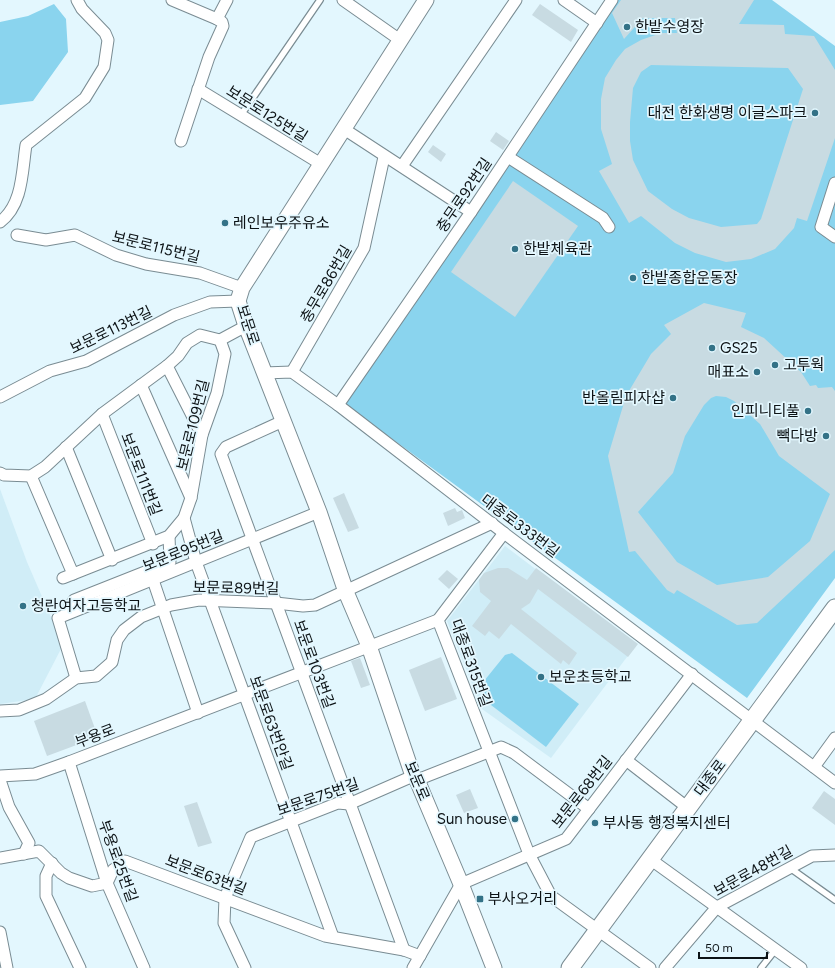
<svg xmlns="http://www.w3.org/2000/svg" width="835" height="968" viewBox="0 0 835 968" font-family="Figtree,'Noto Sans KR',sans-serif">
<rect width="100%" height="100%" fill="#e3f7fe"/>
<g fill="#d0edf7">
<path d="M0,489L27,562L63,645L35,699L0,704Z"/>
<path d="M505,546L636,645L551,758L482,709L447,621Z"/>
</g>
<g fill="#8ad4ee">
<path d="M618,0H772L835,46V578L747,698L343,403L517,152Z"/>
<path d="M54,4L66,19L68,52L33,101L0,105V22L28,16Z"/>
<path d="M512,653L579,704L546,747L483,699L480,686L505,655Z"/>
</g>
<g fill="#c8dbe2" fill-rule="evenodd">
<path d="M621,0H754L739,24L784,25L785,34L814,36L835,70V138L807,221L797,218L794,228L775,249L751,259L726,262L695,253L675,243L641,216L629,223L599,171L612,164L601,129V99L605,78L616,60L625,49L641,40L661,33H677L675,18H643L624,39L612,13ZM651,65L788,68L803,89L761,219L757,224L721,227L689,218L672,209L648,191L633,160L630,141V122L633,88L641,72Z"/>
<path d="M540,4L578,30L571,42L532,15Z"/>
<path d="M496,132L509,141L503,150L490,141Z"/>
<path d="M433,145L446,154L441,162L428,152Z"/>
<path d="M513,181L578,226L515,317L451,272Z"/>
<path d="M704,303L746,313L741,327L764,338L801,372L810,386L816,385L818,388L832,387L835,391V550L757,623L737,625L677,590L674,594L667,590L635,551L629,552L608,456L626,396L651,354L671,334L664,325ZM716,396L726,397L734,401L760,424L779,456L830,494L810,541L768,577L717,585L677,562L638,512L673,473L685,436L704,405L711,398Z"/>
<path d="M344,493L359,528L348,532L333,498Z"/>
<path d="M455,508L457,512L462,510L465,518L448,526L443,513Z"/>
<path d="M498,568H508L527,580L536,568L638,644L628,657L538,589L530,603L521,609L577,653L569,665L563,660L561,664L511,624L499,639L489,631L485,636L472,626L491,601L480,592L479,580L484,573Z"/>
<path d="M447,570L458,579L449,589L438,579Z"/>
<path d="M441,657L457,699L425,711L409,670Z"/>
<path d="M360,658L370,685L361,688L351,661Z"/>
<path d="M85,701L98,737L47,756L34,721Z"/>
<path d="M470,789L478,808L464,813L456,795Z"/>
<path d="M824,791L835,799V825L812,808Z"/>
<path d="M197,802L212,843L198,847L184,806Z"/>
</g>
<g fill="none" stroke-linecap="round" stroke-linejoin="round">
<defs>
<g id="lane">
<path d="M241,115L320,0"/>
<path d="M790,868L835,900"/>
<path d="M761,968L776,949"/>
</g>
<g id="street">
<path d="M172,0L217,19L222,22L223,26L209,57L181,141"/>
<path d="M343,0L400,40"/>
<path d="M564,0L597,23"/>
<path d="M217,19L227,0"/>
<path d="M198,89L321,164"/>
<path d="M344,129L471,212"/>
<path d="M508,157L603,218L609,227"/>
<path d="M402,166L516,0"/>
<path d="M835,183L821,227L835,237"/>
<path d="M0,222C23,205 22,171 26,145L85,98L104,67L108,40L105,33L82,9L77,0"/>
<path d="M17,235L46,240L75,235L116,255L146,264L200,273L242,288"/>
<path d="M167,366L202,435"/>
<path d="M292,372L364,248L384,157"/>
<path d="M264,373L292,372L338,405L504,533L835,783"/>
<path d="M141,385L191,498"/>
<path d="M0,397L50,371L86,361L174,315L210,302L238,301"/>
<path d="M338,405L471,212L612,0"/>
<path d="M102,414L153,544"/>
<path d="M283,421L226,447L221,454L404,950"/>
<path d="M66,447L112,560"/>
<path d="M0,473L4,475L31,476L45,467L102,414L167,366L178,356L187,343L200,335L220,340L246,326"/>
<path d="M31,476L73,574"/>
<path d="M184,518L196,562L333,937"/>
<path d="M504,533L438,620L529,854L551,896L650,968"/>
<path d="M63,578L169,536L184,518L191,498L202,435L217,393L225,354L220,340"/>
<path d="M153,580L198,713"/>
<path d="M70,612V606L74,600L170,562L169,536"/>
<path d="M76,678L58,618L319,512"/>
<path d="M0,711L19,710L46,699L76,678L96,676L112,662L117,640L124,630L141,617L171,605L199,600L276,603L303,606L315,605L492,523"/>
<path d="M626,760L688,808"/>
<path d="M69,762L107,883L144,968"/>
<path d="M814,767L835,738"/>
<path d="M0,776L35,774L69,762L438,620"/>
<path d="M0,780L9,807L29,843L24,854"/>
<path d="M417,780L501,747L514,753L589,809"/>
<path d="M0,858L39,851L61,873L69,878L92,886L107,883L113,870L125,861L325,936L404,950L420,956"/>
<path d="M650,859L801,968"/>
<path d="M52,863L46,876V896L80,968"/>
<path d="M0,932L7,968"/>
<path d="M245,968L224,923L225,898L251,837L338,803L349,804L413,776"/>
<path d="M413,968L461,884L566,839L692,674"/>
<path d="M665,968L717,907L812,856L835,855"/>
</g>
<path id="secondary" d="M426,0L242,288L238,301L246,326L319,512L346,592L369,646L413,776L417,780L461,884L494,968"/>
<path id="primary" d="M570,968L835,608"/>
</defs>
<use href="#lane" stroke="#7a8c93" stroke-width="8"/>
<use href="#street" stroke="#7a8c93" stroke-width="13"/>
<use href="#secondary" stroke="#7a8c93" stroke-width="17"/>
<use href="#primary" stroke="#7a8c93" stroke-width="19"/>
<use href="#lane" stroke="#fff" stroke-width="5.5"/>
<use href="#street" stroke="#fff" stroke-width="11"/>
<use href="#secondary" stroke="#fff" stroke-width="15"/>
<use href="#primary" stroke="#fff" stroke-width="17"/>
</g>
<g fill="#337287" stroke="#e3f7fe" stroke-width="1.5">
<circle cx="627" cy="27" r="4"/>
<circle cx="815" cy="113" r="4"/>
<circle cx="225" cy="223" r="4"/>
<circle cx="515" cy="249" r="4"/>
<circle cx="633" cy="278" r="4"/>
<circle cx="712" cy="348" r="4"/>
<circle cx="775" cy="365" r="4"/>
<circle cx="757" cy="372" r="4"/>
<circle cx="673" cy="398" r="4"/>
<circle cx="808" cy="411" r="4"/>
<circle cx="826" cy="436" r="4"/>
<circle cx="23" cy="606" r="4"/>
<circle cx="541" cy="677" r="4"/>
<circle cx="515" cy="819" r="4"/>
<circle cx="595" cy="823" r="4"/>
<rect x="476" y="895" width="8" height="8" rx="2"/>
</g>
<g text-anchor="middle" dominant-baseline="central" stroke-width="3.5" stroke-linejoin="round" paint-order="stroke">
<g font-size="15" fill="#0c1215" stroke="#e3f7fe" text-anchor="start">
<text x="635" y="27">한밭수영장</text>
<text x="807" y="113" text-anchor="end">대전 한화생명 이글스파크</text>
<text x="233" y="223">레인보우주유소</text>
<text x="523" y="249">한밭체육관</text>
<text x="641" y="278">한밭종합운동장</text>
<text x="720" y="348">GS25</text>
<text x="783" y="365">고투웍</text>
<text x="749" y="372" text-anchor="end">매표소</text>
<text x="665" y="398" text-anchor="end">반올림피자샵</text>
<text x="800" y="411" text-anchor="end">인피니티풀</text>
<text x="818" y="436" text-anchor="end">빽다방</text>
<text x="31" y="606">청란여자고등학교</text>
<text x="549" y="677">보운초등학교</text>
<text x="507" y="819" text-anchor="end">Sun house</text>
<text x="603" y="823">부사동 행정복지센터</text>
<text x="488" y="899">부사오거리</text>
</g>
<g font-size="15" fill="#0c1215" stroke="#e3f7fe">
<text transform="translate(267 114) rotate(32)">보문로125번길</text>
<text transform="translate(464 195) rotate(-56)">충무로92번길</text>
<text transform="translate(156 247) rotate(14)">보문로115번길</text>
<text transform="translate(326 284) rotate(-60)">충무로86번길</text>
<text transform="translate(248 325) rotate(72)">보문로</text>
<text transform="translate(111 330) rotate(-26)">보문로113번길</text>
<text transform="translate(193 425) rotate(-76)">보문로109번길</text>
<text transform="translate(141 474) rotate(69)">보문로111번길</text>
<text transform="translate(520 526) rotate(37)">대종로333번길</text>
<text transform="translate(183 551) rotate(-22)">보문로95번길</text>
<text transform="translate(236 588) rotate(1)">보문로89번길</text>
<text transform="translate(471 663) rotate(70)">대종로315번길</text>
<text transform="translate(314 664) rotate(70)">보문로103번길</text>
<text transform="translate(271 723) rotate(70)">보문로63번안길</text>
<text transform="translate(95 736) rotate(-21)">부용로</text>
<text transform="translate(710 778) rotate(-53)">대종로</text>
<text transform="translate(417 781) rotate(67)">보문로</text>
<text transform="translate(582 792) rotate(-52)">보문로68번길</text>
<text transform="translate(318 797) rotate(-19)">보문로75번길</text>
<text transform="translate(118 861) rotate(70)">부용로25번길</text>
<text transform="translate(753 871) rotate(-29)">보문로48번길</text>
<text transform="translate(206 875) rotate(21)">보문로63번길</text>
</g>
</g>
<path d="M699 952v6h68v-6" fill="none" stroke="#0c1215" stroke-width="2"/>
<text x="705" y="952" font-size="12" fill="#0c1215" stroke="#e3f7fe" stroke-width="3" paint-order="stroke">50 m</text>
</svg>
